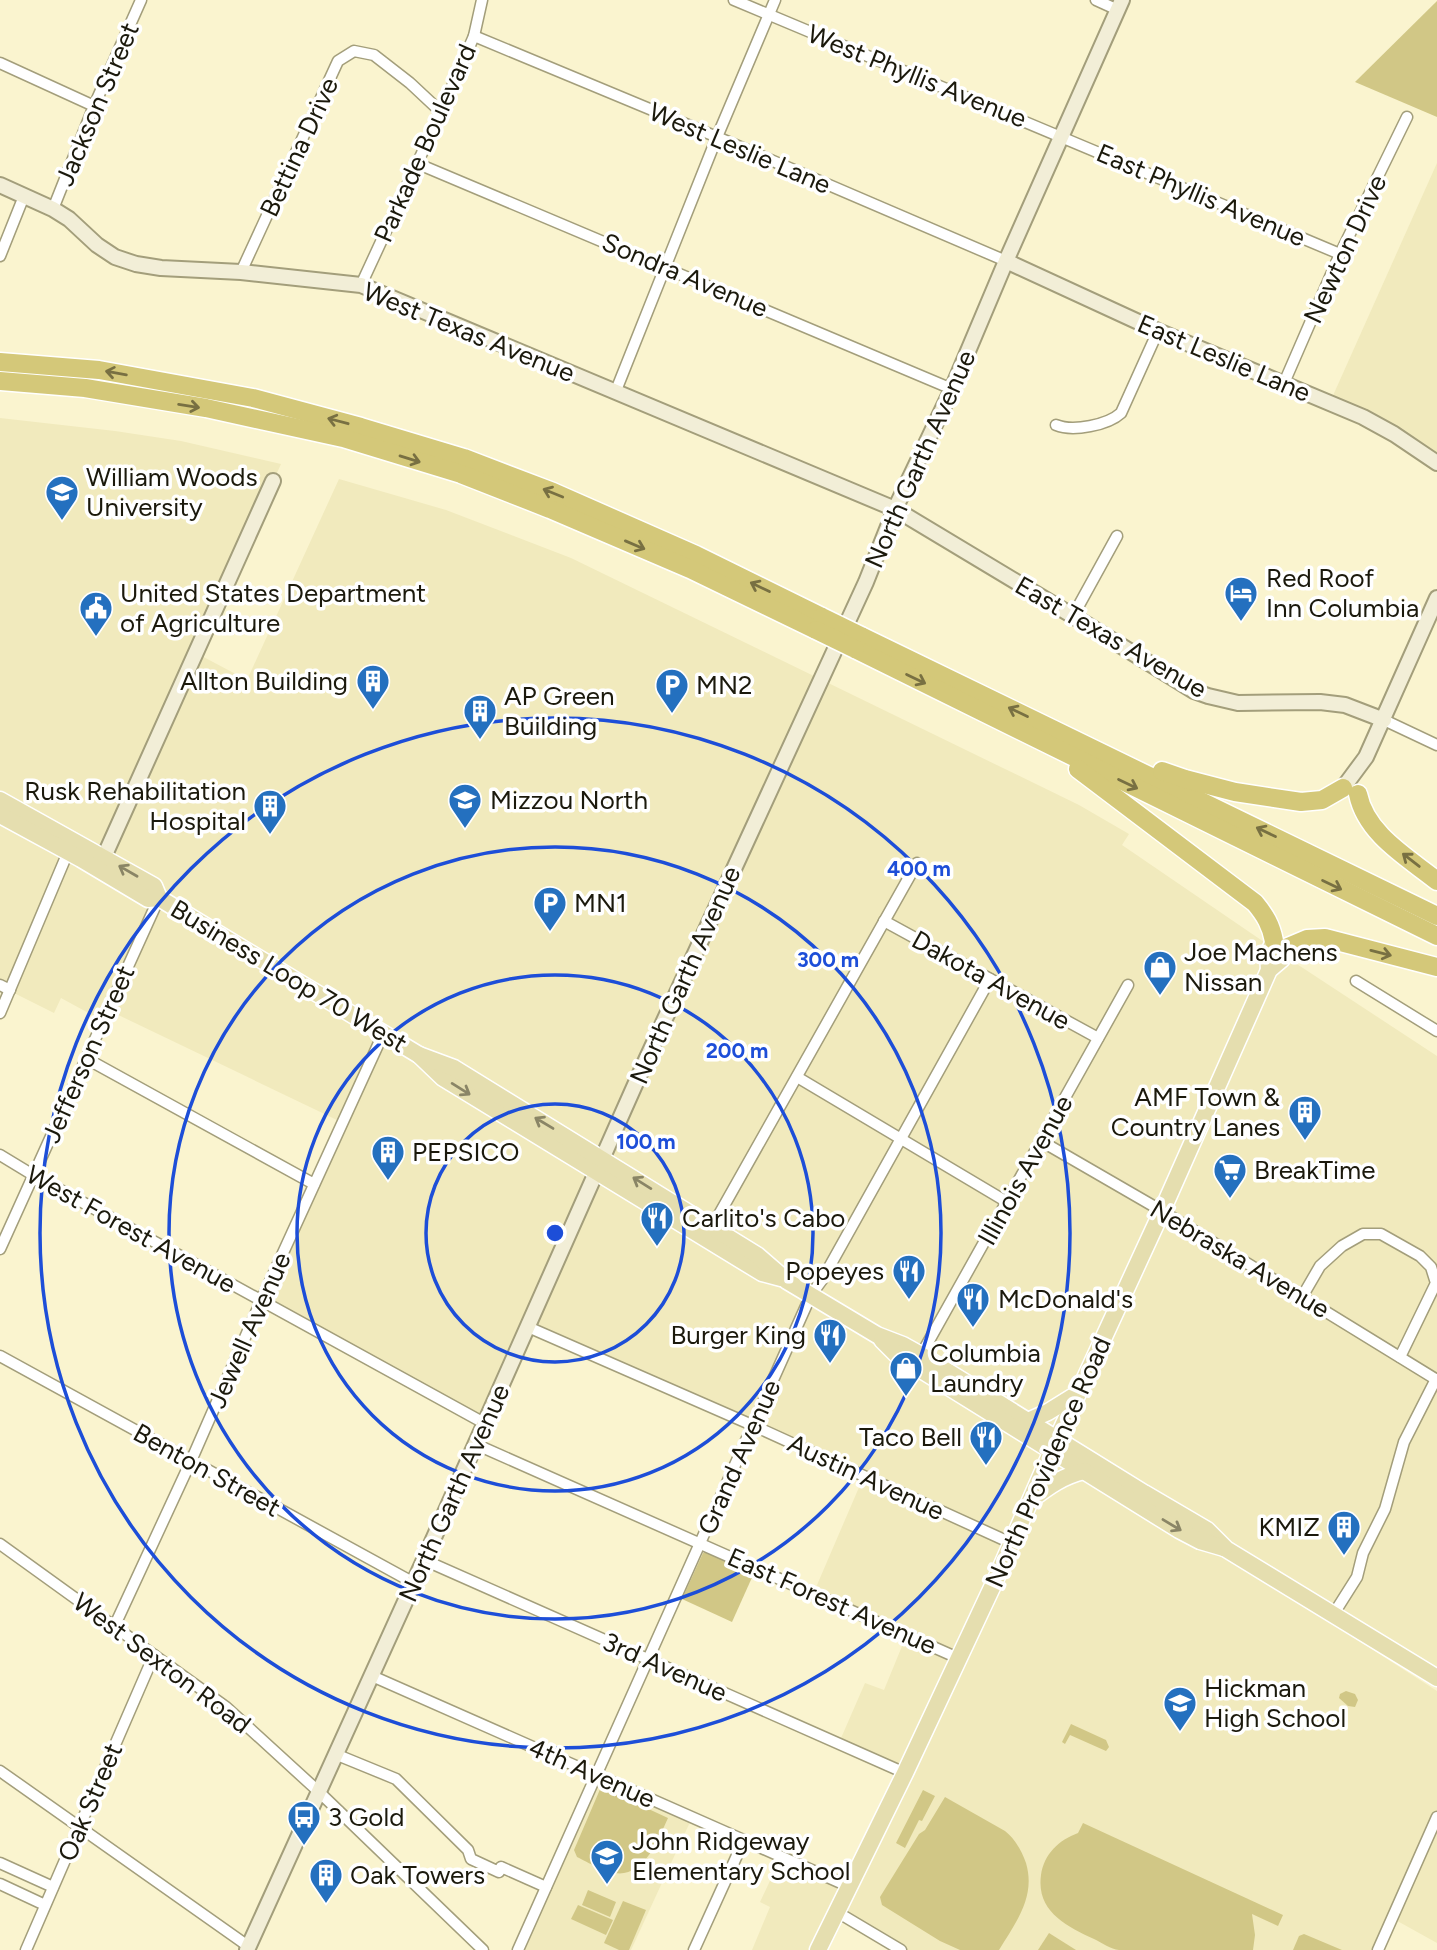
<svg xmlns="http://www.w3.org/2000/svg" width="1437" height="1950" viewBox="0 0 1437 1950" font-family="Figtree,sans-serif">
<rect width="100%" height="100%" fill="#faf4cf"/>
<g fill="#f1eabd">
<path d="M1437,163V454L1380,421L1331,400Z"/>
<path d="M0,418L115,431L181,441L281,464L196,653L247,680L339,479L446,510L571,558L1079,805L1129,834L1122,845L1277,951L1437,1056V1677L1088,1467L1437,1691V1943L1392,1918L1377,1950H900L837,1911L819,1950H752L770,1907L760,1902L784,1851L851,1882L902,1775L838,1745L865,1683L884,1690L907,1634L814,1592L863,1478L528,1328L486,1423L263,1300L337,1120L110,1011L105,1022L61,998L54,1013L0,986Z"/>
<path d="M599,1782L690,1822L631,1950H524Z"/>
</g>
<g fill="#d1c786">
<path d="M1437,1V117L1355,82Z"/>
<path d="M706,1552L754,1573L732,1622L682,1599L703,1553Z"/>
<path d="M1346,1691L1355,1694L1358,1700L1355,1707L1348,1706L1339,1698L1340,1694Z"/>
<path d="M1071,1724L1106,1740L1109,1747L1106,1751L1070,1735L1065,1744L1062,1742Z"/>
<path d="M601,1787L668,1818C659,1837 648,1869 624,1873C611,1876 589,1863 577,1857L574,1850Z"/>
<path d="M923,1790L935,1796L922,1821L919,1820L905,1848L896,1843Z"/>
<path d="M945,1797L1005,1831C1015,1839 1022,1851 1026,1863C1036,1897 1016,1922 999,1950H960L940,1941L882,1905L880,1897L919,1834L925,1830Z"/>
<path d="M1083,1823L1283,1915L1278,1926L1252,1914L1255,1935L1253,1950C1220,1950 1188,1950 1156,1950C1144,1950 1130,1950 1119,1950C1111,1949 1102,1943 1094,1939C1066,1926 1036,1911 1041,1875C1044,1854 1059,1840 1078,1833Z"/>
<path d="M588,1890L616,1902L610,1917L582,1905Z"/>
<path d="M623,1901L646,1910L629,1950H619L604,1943Z"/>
<path d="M578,1905L613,1920L606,1935L571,1919Z"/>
<path d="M1049,1933L1076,1950H1038Z"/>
<path d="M1304,1934L1342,1950H1293L1299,1936Z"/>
</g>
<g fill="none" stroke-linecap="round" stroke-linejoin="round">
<defs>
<g id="street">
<path d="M734,0L1340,254"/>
<path d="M1096,0L1118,10"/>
<path d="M474,36L717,137L1006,261"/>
<path d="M0,63L94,106"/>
<path d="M416,163L952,389"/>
<path d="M53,209L94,106L141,0"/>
<path d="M0,256L24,196"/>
<path d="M241,272L338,61L354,51L374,55L410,83L441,112"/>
<path d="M361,285L441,112L474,36L482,0"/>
<path d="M1284,383L1340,254L1407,117"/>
<path d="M615,393L717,137L775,0"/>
<path d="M1056,425C1073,432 1108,425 1121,413L1158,331"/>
<path d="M1073,616L1117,536"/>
<path d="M1384,720L1437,745"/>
<path d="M884,921L1098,1038"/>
<path d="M1356,981L1437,1031"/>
<path d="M0,985L10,990"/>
<path d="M0,1013L68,852"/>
<path d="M87,1059L314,1184"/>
<path d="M797,1077L1007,1202"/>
<path d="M1041,1141L1162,1211L1437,1380"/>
<path d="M0,1155L33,1175L484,1423"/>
<path d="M712,1227L917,863"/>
<path d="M0,1249L159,898"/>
<path d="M1302,1297L1320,1266L1342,1246L1363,1234H1381L1420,1256L1431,1267L1436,1283L1400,1357"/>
<path d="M528,1327L752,1425L1011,1543"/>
<path d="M921,1355L1128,985"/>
<path d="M0,1356L414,1583"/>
<path d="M475,1444L958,1658"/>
<path d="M0,1544L226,1707L318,1791L483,1950"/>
<path d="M424,1560L905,1773"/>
<path d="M1333,1615L1357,1577L1363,1553L1385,1509L1404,1442L1436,1379"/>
<path d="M115,1625L191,1461L261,1301L383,1034"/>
<path d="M372,1676L850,1887"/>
<path d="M335,1754L396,1779L468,1850L471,1859L499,1872L501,1867L546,1887"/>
<path d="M0,1771L248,1946"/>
<path d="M0,1863L53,1887"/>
<path d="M0,1884L45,1905"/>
<path d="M837,1912L901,1950"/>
<path d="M26,1950L154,1655"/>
<path d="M518,1950L811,1295L822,1280L990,979"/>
<path d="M694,1950L744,1840"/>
<path d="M1378,1950L1437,1817"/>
</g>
<g id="secondary">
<path d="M0,185L53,209L69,219L97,245L115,257L136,264L161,268L241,272L361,285L895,509L1073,616L1194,691L1208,696L1238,703L1320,702L1345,705L1384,720"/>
<path d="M1006,261L1158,331L1363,417L1394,434L1437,463"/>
<path d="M1343,788L1366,757L1437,598"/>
<path d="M99,868L273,481"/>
<path d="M247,1950L424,1560L646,1060L866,582L895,509L952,389L1006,261L1122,0"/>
</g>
<g id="primary">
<path d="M0,800L154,886L159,898L419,1055L443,1078L762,1273L781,1278"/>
<path d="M0,815L81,859L148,899L159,898"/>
<path d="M1269,970L1268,954L1274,941"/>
<path d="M419,1055L454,1068L757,1255L787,1281L877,1335L903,1345L921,1355L1144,1493L1207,1530L1226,1549L1437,1678"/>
<path d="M882,1340L897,1355L1179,1530L1200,1541L1224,1548"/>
<path d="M1028,1421L1048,1412L1077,1394"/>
<path d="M1032,1499C1049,1486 1063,1476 1084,1471"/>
<path d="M818,1950L905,1773L995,1581L1057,1439L1162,1211L1269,970L1282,959L1288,947"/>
</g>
<g id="highway">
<path d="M0,362L99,370L253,398L361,427L464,458L553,492L696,555L822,617"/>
<path d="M0,381L85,388L206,408L343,438L461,474L550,509L690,569L816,630"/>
<path d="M861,636L1437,916"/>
<path d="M855,649L1437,936"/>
<path d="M1078,769L1255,903C1265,915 1271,925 1274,941"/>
<path d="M1162,771L1185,779L1235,792L1301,802L1322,800L1343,788"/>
<path d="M1358,794C1366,834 1407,857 1437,881"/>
<path d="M1288,947L1307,939L1325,938L1437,967"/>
</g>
</defs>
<use href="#street" stroke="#a39e7b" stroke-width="13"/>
<use href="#secondary" stroke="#a39e7b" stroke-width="18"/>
<use href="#primary" stroke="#fff" stroke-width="19"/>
<use href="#highway" stroke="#fff" stroke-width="21"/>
<use href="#street" stroke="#fff" stroke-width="10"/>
<use href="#secondary" stroke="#f2eed7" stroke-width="14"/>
<use href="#primary" stroke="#e5deaf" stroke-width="16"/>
<use href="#highway" stroke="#d4c879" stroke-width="18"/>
<defs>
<g id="highway-bridge">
<path d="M822,617L861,636"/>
<path d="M816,630L855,649"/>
</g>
</defs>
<use href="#highway-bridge" stroke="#fff" stroke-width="21" stroke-linecap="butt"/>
<use href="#highway-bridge" stroke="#d4c879" stroke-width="18"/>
</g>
<defs><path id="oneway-shaft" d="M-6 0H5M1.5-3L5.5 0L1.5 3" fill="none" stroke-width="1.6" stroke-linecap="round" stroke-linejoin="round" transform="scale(1.75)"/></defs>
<g stroke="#787042">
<use href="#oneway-shaft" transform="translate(116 373) rotate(-170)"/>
<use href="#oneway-shaft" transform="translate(189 406) rotate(9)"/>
<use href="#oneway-shaft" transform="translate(338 421) rotate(-165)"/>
<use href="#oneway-shaft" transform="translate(410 459) rotate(17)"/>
<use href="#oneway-shaft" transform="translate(553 493) rotate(-158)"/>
<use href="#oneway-shaft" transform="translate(635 545) rotate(23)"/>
<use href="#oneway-shaft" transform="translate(760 587) rotate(-154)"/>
<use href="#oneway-shaft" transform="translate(916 679) rotate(26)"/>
<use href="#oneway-shaft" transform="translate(1018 712) rotate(-154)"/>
<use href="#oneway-shaft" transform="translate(1128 784) rotate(26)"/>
<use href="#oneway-shaft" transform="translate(1266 832) rotate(-154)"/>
<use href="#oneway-shaft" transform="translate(1411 860) rotate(-142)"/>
<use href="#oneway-shaft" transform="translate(1332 885) rotate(26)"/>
<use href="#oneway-shaft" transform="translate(1381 953) rotate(14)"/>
</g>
<g stroke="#8a8566">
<use href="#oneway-shaft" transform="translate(128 871) rotate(-150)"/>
<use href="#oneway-shaft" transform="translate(461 1089) rotate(32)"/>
<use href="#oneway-shaft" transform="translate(544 1123) rotate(-149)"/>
<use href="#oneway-shaft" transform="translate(642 1183) rotate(-148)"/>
<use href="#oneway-shaft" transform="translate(1172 1525) rotate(31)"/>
</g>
<g fill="none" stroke="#1d4ed8" stroke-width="3.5">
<circle cx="555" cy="1233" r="129"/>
<circle cx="555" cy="1233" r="258"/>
<circle cx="555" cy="1233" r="386"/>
<circle cx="555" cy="1233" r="515"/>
</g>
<defs>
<symbol id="university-pin" viewBox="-11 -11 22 30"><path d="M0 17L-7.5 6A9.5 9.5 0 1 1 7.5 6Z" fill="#2470bf" stroke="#fff"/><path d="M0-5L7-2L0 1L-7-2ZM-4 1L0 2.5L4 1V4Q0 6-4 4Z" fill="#fff"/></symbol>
<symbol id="hotel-pin" viewBox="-11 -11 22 30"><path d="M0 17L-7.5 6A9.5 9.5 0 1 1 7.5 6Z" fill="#2470bf" stroke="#fff"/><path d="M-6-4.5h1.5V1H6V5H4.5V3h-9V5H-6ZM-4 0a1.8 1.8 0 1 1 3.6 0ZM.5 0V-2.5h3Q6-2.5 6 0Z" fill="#fff"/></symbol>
<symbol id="civic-pin" viewBox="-11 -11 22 30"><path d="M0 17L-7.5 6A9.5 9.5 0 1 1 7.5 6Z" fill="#2470bf" stroke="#fff"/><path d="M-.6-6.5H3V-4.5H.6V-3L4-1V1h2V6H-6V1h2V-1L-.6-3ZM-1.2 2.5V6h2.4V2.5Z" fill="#fff"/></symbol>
<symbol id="building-pin" viewBox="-11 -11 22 30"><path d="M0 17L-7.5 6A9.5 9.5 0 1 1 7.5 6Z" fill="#2470bf" stroke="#fff"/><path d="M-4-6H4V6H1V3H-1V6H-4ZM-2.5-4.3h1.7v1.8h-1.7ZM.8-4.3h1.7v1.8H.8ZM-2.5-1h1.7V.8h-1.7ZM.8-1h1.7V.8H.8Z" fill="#fff"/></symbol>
<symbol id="parking-pin" viewBox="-11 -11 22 30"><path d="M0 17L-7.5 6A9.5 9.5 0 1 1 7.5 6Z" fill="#2470bf" stroke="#fff"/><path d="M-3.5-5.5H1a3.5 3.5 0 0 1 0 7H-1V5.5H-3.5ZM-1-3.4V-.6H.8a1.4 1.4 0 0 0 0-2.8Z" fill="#fff"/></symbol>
<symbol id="shop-pin" viewBox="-11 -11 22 30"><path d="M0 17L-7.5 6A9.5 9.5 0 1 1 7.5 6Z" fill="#2470bf" stroke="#fff"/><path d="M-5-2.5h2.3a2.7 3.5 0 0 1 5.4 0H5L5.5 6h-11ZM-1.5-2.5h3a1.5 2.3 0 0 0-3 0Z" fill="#fff"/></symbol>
<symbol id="supermarket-pin" viewBox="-11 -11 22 30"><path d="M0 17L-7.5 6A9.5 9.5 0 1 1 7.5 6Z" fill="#2470bf" stroke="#fff"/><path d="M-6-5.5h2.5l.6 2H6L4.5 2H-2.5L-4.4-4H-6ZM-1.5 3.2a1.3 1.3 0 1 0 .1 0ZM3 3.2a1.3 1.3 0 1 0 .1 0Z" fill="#fff"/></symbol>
<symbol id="restaurant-pin" viewBox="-11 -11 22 30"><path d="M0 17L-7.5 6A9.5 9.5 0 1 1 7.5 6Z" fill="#2470bf" stroke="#fff"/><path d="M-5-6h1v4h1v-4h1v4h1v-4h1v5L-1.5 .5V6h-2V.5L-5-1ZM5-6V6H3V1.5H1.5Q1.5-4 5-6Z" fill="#fff"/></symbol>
<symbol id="school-pin" viewBox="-11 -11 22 30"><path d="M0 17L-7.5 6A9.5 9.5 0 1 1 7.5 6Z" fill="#2470bf" stroke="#fff"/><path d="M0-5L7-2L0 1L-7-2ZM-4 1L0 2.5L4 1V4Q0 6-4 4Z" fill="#fff"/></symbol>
<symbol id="bus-pin" viewBox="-11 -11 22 30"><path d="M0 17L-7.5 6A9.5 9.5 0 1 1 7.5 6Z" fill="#2470bf" stroke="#fff"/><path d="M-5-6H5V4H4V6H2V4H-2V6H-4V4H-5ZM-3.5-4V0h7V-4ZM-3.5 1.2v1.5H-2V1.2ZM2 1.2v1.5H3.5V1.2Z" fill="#fff"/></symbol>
</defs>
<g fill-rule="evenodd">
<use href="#university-pin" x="43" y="473" width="38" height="52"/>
<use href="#hotel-pin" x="1222" y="574" width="38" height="52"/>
<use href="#civic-pin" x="77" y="589" width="38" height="52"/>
<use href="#building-pin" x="354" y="662" width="38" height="52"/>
<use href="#parking-pin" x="653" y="666" width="38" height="52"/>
<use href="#building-pin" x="461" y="692" width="38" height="52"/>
<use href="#university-pin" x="446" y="781" width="38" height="52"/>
<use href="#building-pin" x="251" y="787" width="38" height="52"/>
<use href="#parking-pin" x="531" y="884" width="38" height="52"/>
<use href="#shop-pin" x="1141" y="948" width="38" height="52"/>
<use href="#building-pin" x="1286" y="1093" width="38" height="52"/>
<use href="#building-pin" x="369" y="1133" width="38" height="52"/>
<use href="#supermarket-pin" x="1211" y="1151" width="38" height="52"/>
<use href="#restaurant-pin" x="638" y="1199" width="38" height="52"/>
<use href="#restaurant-pin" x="890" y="1252" width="38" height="52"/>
<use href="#restaurant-pin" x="954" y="1280" width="38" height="52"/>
<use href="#restaurant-pin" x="811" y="1316" width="38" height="52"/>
<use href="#shop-pin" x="887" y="1349" width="38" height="52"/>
<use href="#restaurant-pin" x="967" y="1418" width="38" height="52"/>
<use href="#building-pin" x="1325" y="1508" width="38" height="52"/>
<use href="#school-pin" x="1161" y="1684" width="38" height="52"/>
<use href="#bus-pin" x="285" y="1798" width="38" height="52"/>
<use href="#school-pin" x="588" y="1837" width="38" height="52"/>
<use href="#building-pin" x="307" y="1856" width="38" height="52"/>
</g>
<g text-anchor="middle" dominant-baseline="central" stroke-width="7" stroke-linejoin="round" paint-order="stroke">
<g font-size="26" fill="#1b190c" stroke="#fff">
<text transform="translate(917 76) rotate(22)">West Phyllis Avenue</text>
<text transform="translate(97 104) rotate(-67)">Jackson Street</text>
<text transform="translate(425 143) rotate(-66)">Parkade Boulevard</text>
<text transform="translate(299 147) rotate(-65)">Bettina Drive</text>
<text transform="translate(740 148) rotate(23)">West Leslie Lane</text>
<text transform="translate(1201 195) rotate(23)">East Phyllis Avenue</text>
<text transform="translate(1345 249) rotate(-65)">Newton Drive</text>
<text transform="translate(685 275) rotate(23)">Sondra Avenue</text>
<text transform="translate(469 332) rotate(22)">West Texas Avenue</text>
<text transform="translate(1224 358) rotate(23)">East Leslie Lane</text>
<text transform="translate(920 459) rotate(-66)">North Garth Avenue</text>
<text transform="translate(1111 637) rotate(30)">East Texas Avenue</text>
<text transform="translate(685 975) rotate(-66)">North Garth Avenue</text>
<text transform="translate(289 976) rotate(31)">Business Loop 70 West</text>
<text transform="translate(991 980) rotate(29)">Dakota Avenue</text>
<text transform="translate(88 1054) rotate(-66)">Jefferson Street</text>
<text transform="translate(1025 1170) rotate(-61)">Illinois Avenue</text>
<text transform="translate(131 1229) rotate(29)">West Forest Avenue</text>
<text transform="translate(1240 1259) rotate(31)">Nebraska Avenue</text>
<text transform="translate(249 1330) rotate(-66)">Jewell Avenue</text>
<text transform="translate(739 1457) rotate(-66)">Grand Avenue</text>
<text transform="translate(1048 1462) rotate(-66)">North Providence Road</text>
<text transform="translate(207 1470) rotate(29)">Benton Street</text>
<text transform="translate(866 1477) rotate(25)">Austin Avenue</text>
<text transform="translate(454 1493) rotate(-66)">North Garth Avenue</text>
<text transform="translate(832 1601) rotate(24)">East Forest Avenue</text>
<text transform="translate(162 1663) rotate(37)">West Sexton Road</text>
<text transform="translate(665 1667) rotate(24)">3rd Avenue</text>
<text transform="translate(592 1773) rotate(24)">4th Avenue</text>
<text transform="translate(90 1802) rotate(-67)">Oak Street</text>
</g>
<g font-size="26" fill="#1b190c" stroke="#fff" text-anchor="start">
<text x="86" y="477">William Woods<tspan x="86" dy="30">University</tspan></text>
<text x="1266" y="578">Red Roof<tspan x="1266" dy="30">Inn Columbia</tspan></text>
<text x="120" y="593">United States Department<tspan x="120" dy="30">of Agriculture</tspan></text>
<text x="348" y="681" text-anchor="end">Allton Building</text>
<text x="696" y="685">MN2</text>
<text x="504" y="696">AP Green<tspan x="504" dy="30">Building</tspan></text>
<text x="246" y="791" text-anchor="end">Rusk Rehabilitation<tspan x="246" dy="30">Hospital</tspan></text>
<text x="490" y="800">Mizzou North</text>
<text x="574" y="903">MN1</text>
<text x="1184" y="952">Joe Machens<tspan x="1184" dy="30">Nissan</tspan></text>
<text x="1280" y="1097" text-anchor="end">AMF Town &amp;<tspan x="1280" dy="30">Country Lanes</tspan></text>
<text x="412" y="1152">PEPSICO</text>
<text x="1254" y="1170">BreakTime</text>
<text x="682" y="1218">Carlito's Cabo</text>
<text x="884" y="1271" text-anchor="end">Popeyes</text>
<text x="998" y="1299">McDonald's</text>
<text x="806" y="1335" text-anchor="end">Burger King</text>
<text x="930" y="1353">Columbia<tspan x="930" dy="30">Laundry</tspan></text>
<text x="962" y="1437" text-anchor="end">Taco Bell</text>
<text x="1320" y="1527" text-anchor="end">KMIZ</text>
<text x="1204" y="1688">Hickman<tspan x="1204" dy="30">High School</tspan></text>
<text x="328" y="1817">3 Gold</text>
<text x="632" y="1841">John Ridgeway<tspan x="632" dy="30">Elementary School</tspan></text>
<text x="350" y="1875">Oak Towers</text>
</g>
</g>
<circle cx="555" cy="1233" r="10" fill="#1d4ed8" stroke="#fff" stroke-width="3.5"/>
<g font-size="21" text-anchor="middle" font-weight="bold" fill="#1d4ed8" stroke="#fff" stroke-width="7" stroke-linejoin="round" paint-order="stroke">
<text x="919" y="876">400 m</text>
<text x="828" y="967">300 m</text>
<text x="737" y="1058">200 m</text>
<text x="646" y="1149">100 m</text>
</g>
</svg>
